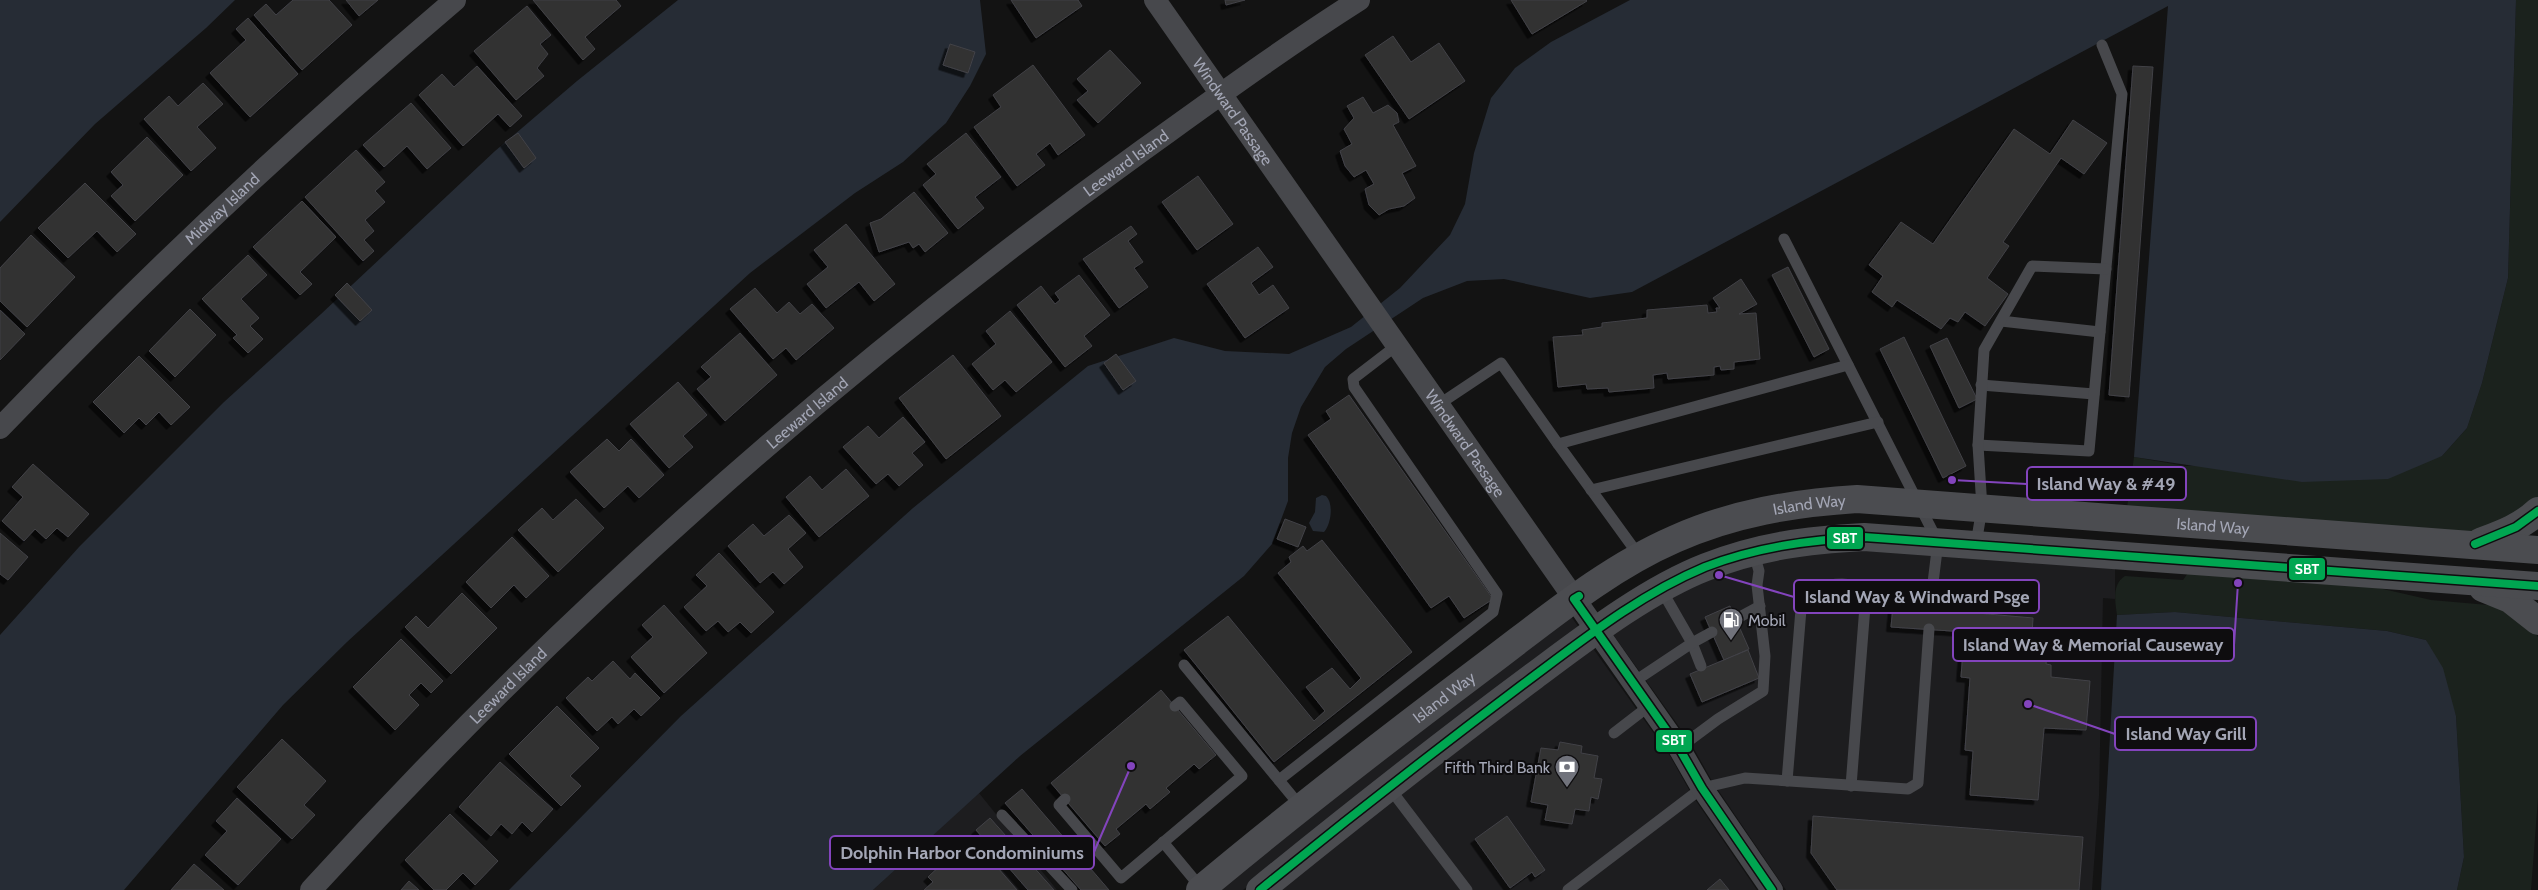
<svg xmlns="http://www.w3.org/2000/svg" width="2538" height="890" viewBox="0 0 2538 890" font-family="Cabin,sans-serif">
<defs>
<filter id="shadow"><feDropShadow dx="-4.5" dy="4.5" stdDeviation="0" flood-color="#0009"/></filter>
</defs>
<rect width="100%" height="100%" fill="#131313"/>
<g fill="#1d1d1f">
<path d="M1863,548L2115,566V599L2103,598L2099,796L2092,890H1786L1712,781L1690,742L1612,633L1666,599L1755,561Z"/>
<path d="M1570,615L1580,629L1382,778L1243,890H1216Z"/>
<path d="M1592,647L1670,756L1692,795L1757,890H1277Z"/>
<path d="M979,793L1057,890H873L929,838Z"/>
</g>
<g fill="#1b221d">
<path d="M2516,0H2538V500L2474,535L2127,508L2134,457L2185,466L2442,456L2467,428L2482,383L2508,278Z"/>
<path d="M2188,573L2370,586L2431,600L2500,606L2533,629L2538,637V798L2531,890H2457L2464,857L2456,716L2426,640L2387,631L2175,612L2117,615C2115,601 2112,584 2125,576L2183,580Z"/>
</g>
<g fill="#262c35">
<path d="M0,0H235L206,28L95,124L0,222Z"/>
<path d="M678,0H980L986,54L970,86L946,123L903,162L855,193L750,273L347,642L283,705L124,890H0V635L79,547L224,402L321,314L495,151L577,81Z"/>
<path d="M1630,0H2516L2508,278L2482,383L2467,428L2442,456L2388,479L2302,482L2134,457L2168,6L1632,292L1590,298L1504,279L1467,281L1423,298L1346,349L1325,367L1301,407L1292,433L1288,458V501L1272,544L1244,576L1020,756L873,890H509L681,716L913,508L1088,366L1174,338L1225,351L1289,354L1351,327L1400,288L1450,235L1465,204L1474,153L1491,98L1515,68L1551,42Z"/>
<path d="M1322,495L1326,496C1334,504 1331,524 1324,532L1313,531L1309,523L1315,512L1316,498Z"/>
<path d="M2175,612L2387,631L2426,640L2443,668L2456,716L2464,857L2457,890H2101L2117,615Z"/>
</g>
<g fill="#303031" stroke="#424247" filter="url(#shadow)">
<path d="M293,0H329L352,25L302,70L254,15L266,4L276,15Z"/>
<path d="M346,0H378L359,16Z"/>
<path d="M533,0H616L621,6L585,37L595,49L583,60Z"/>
<path d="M1011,0H1078L1082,6L1036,38Z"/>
<path d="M1225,0H1245L1226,5Z"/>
<path d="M1511,0H1586L1587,1L1532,34Z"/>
<path d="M527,6L551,35L540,44L548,54L537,68L544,76L516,100L474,51Z"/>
<path d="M248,18L298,74L250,117L210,73L246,40L236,29Z"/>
<path d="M1393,36L1411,62L1439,43L1465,81L1409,119L1365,55Z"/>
<path d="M950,44L975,52L968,73L943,65Z"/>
<path d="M1110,50L1141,83L1098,123L1077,100L1088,91L1077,79Z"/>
<path d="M1033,65L1085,135L1058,155L1050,143L1036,154L1045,165L1017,186L974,127L1001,107L993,95Z"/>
<path d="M477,66L522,116L510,127L498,114L463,146L419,95L442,74L454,87Z"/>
<path d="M2133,66L2153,67L2129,397L2109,395Z"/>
<path d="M203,83L223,104L197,127L216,148L191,171L144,119L169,96L178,106Z"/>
<path d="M1363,97L1373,113L1388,105L1397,113L1399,122L1393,125L1416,166L1402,173L1415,198L1404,206L1389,209L1379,215L1369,205L1365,189L1374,184L1366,170L1354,177L1345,166L1340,151L1352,144L1344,129L1354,118L1347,106Z"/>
<path d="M411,103L451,148L427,169L407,146L384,167L363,145Z"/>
<path d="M2073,120L2107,143L2084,174L2061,158L2003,242L2009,246L1987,278L2008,294L1985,326L1965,312L1958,322L1950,318L1941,329L1897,300L1892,307L1872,292L1883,276L1869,265L1901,222L1933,244L2014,129L2050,154Z"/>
<path d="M518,133L536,158L524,168L505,142Z"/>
<path d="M966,133L1001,177L975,197L984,208L958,229L923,185L936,174L927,164Z"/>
<path d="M147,137L183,175L135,221L111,196L123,185L111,172Z"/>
<path d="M356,150L385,182L375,191L385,202L365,220L374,231L364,240L374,251L363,261L305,197Z"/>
<path d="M1198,176L1233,224L1197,250L1162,202Z"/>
<path d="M85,183L136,234L117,252L97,231L68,258L38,228Z"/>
<path d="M914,192L948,233L925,252L919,244L913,248L909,242L879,252L870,223L881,219Z"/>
<path d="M302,201L336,237L300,272L312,284L300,295L253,247Z"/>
<path d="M846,224L895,284L874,301L859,282L826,308L807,284L828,267L814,250Z"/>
<path d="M1131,226L1137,234L1128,241L1143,262L1134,268L1148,287L1119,308L1083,259Z"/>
<path d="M31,235L75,277L27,327L0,301V268Z"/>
<path d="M1258,247L1273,267L1251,283L1259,295L1273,285L1289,308L1245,338L1207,284Z"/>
<path d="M248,255L267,275L241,299L259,318L250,326L263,339L248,353L233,338L237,335L202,299Z"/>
<path d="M1788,267L1829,349L1814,357L1772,275Z"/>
<path d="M1079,275L1110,315L1084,336L1092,346L1065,367L1017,305L1041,286L1055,304L1060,300L1055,293Z"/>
<path d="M1741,279L1757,304L1739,314L1756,313L1760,359L1734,362V369L1721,370L1720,366L1714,367V375L1668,379L1667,373L1653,375L1654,388L1609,392L1608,388L1587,389L1586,384L1558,387L1553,337L1583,335L1582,330L1602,327V323L1647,318V310L1707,305L1708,313L1717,312L1716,308H1720L1713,298Z"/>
<path d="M347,283L372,310L360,321L335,295Z"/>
<path d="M755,288L777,313L789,302L800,314L812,304L834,328L796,360L786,348L773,359L730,309Z"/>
<path d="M190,309L216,335L175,377L149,351Z"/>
<path d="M0,310L25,334L0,360Z"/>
<path d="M1010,311L1052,362L1016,392L1005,380L993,390L972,364L996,344L986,331Z"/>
<path d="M740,333L777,375L725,421L697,389L711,377L701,367Z"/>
<path d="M1904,337L1966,466L1943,478L1880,349Z"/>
<path d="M1947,338L1977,399L1959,408L1930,346Z"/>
<path d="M1116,354L1136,381L1123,390L1104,363Z"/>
<path d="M953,355L1001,416L946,459L899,398Z"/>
<path d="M139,356L190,407L171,425L159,412L146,425L139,418L124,433L93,402Z"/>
<path d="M678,382L707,415L683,436L693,447L669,468L630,424Z"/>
<path d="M1349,395L1493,599L1464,618L1449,596L1431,608L1308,435L1331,419L1326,411Z"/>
<path d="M903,417L925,442L912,453L923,465L899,486L888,474L876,484L843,447L868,426L879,438Z"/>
<path d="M607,439L619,451L631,439L664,475L639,498L628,486L604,508L570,472Z"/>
<path d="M33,464L89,514L68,537L57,528L46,539L35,529L24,541L2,521L23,497L12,487Z"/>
<path d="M846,469L869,496L819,537L786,497L810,476L822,490Z"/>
<path d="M576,499L604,528L558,572L518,530L542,508L553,520Z"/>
<path d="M789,515L806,533L788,549L803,567L784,584L773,572L760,583L728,546L753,524L764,536Z"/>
<path d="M1285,519L1306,527L1298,547L1277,539Z"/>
<path d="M0,533L28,557L8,580L0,574Z"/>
<path d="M512,537L549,576L526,598L514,585L491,608L466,582Z"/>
<path d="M1322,540L1412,652L1274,762L1184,650L1228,616L1314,721L1325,711L1306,687L1332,668L1350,689L1361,678L1278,573L1291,562L1289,557L1303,546L1307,551Z"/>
<path d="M719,553L774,612L751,633L740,622L728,632L718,621L706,631L684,607L707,586L696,575Z"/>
<path d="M462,593L497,628L451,674L405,627L416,616L428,628Z"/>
<path d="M1894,596L1976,603V613L2033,618L2032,635L2048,636L2046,664L2051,665V677L2090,681L2086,730L2044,728L2038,800L1970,795L1973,751L1965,750L1970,678L1961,677L1963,652L1980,653L1982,633L1891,627Z"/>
<path d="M664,605L707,653L664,693L631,657L653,637L642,625Z"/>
<path d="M1730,606L1749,649L1724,660L1705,617Z"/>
<path d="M401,639L443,681L431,693L421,683L409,695L419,705L395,730L353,687Z"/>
<path d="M1748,650L1759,678L1702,702L1690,674Z"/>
<path d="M613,661L630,679L635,673L660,698L641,716L634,709L618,724L612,717L597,731L566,698L588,677L592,681Z"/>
<path d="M1161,690L1216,755L1199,769L1194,764L1166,788L1170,792L1150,809L1146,804L1116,829L1120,834L1105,846L1051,783Z"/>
<path d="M557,706L599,748L570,776L581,786L561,806L509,754Z"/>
<path d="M282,739L326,781L304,805L315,815L292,839L237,787Z"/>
<path d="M1560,742L1582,746L1581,753L1598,756L1594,778L1602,779L1598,799L1591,797L1589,811L1575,809L1572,824L1545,820L1548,805L1531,802L1541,748L1558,750Z"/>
<path d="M500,762L553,809L532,832L522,822L512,834L501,824L491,836L459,807Z"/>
<path d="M1022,789L1109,890H1081L1005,803Z"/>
<path d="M237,798L281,839L238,885L205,855L227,831L216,821Z"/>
<path d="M450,814L498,861L475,885L463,873L446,890H434L405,860Z"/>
<path d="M1507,816L1545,870L1535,877L1532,872L1510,888L1475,839Z"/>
<path d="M1813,816L2083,837L2079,890H1837L1811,853Z"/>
<path d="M990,818L1054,890H1028L976,830Z"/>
<path d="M970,838L985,854L990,849L1003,863L998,868L1017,890H924L933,882L928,877L943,863L948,868L960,857L956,852Z"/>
<path d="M194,864L224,890H171Z"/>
<path d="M1720,879L1729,890H1707Z"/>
<path d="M409,881L419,890H401Z"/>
</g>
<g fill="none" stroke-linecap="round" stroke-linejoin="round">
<g stroke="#47484c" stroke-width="11">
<path d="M1784,239L1938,542L1931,599"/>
<path d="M2001,321L2100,332"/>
<path d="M1981,385L2094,394"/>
<path d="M1438,405L1501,363L1558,444L1848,365"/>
<path d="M1558,444L1640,557"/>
<path d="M1978,445L2089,451L2122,94L2102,45"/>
<path d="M1591,490L1878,422"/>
<path d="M1976,544L1982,508L1978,445L1984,350L2032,266L2106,269"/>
<path d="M1661,589L1692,643L1701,666"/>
<path d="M1736,619L1760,606"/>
<path d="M1184,665L1301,807"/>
<path d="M1632,683L1692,643L1712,632"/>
<path d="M1614,733L1649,706"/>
<path d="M1679,748L1718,719L1763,691L1765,656L1757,585L1759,571L1753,550"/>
<path d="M1279,780L1493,612L1497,594L1354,387L1353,379L1396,346"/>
<path d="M1787,781L1802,597C1803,596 1805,591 1806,591C1811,587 1844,582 1849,585C1857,589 1863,598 1865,606L1851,786"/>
<path d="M1388,786L1467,890"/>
<path d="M1065,799L1059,805L1121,878L1242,776L1180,702L1175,706"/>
<path d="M1002,815L1072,890"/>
<path d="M1163,842L1202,889"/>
<path d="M1568,890L1702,788L1745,778L1908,789L1918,783L1929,629"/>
</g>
<g stroke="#47484c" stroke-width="22">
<path id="s1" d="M1155,0L1679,748L1702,788L1772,890"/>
<path id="s2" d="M0,428C144,278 296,135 455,0"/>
<path id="s3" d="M311,890C560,616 843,366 1143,150C1214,99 1285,47 1359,0"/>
</g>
<g stroke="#4b4c50" stroke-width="28">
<path d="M2480,542C2501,534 2521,527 2538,511"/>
<path d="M2483,588L2510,599L2538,621"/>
<path id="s4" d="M1200,890C1293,812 1389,738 1486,665C1546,620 1606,569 1675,539C1733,513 1794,503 1857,499L2538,550"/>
<path d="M1260,890C1350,817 1441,745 1534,676C1585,638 1647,590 1706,567C1760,546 1807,540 1864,537L2538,586"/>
</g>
<defs>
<g id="bus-1">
<path d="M2475,544L2516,527L2538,511"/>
<path d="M1579,596L1574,599L1679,748L1702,788L1772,890"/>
<path d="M1260,890C1346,820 1433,752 1522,685C1580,642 1638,595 1705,567C1756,547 1810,540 1864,537L2538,586"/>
</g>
</defs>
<use href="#bus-1" stroke="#0e0d0f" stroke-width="11"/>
<use href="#bus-1" stroke="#00a651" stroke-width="8"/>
</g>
<defs>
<symbol id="fuel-pin" viewBox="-11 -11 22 30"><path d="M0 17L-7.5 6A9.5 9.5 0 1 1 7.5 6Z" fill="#71737c" stroke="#0e0d0f"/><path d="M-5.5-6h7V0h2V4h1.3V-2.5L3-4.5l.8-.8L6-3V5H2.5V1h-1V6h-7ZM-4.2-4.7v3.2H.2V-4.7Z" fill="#fff"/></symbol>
<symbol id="bank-pin" viewBox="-11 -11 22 30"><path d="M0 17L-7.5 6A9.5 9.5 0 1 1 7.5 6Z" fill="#71737c" stroke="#0e0d0f"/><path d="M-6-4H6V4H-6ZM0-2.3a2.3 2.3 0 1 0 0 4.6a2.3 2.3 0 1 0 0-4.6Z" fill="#fff"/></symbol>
</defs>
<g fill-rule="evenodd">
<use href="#fuel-pin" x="1717" y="606" width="28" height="38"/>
<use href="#bank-pin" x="1553" y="753" width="28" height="38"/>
</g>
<g text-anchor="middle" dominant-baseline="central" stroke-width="4" stroke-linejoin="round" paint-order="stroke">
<g font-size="16" fill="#a3a6b5" stroke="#0e0d0f">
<text stroke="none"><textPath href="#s1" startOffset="136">Windward Passage</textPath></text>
<text stroke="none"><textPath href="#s3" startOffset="1094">Leeward Island</textPath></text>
<text stroke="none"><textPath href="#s2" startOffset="312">Midway Island</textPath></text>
<text stroke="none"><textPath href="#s3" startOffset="689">Leeward Island</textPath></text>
<text stroke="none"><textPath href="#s1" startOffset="541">Windward Passage</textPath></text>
<text stroke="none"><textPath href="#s4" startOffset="731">Island Way</textPath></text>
<text stroke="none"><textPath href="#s4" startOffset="1136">Island Way</textPath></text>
<text stroke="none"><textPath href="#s3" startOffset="284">Leeward Island</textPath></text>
<text stroke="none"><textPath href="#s4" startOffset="311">Island Way</textPath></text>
</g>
<g font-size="16" fill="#a3a6b5" stroke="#0e0d0f" text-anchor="start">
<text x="1748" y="620">Mobil</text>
<text x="1550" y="767" text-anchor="end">Fifth Third Bank</text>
</g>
</g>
<path fill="none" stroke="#8344bd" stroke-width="2" d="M1952 480L2027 484M1719 575L1794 597M2238 583L2234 645M2028 704L2115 734M1131 766L1094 852"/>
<g fill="#8344bd" stroke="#0e0d0f" stroke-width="2">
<circle cx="1952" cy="480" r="5"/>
<circle cx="1719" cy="575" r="5"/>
<circle cx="2238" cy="583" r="5"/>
<circle cx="2028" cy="704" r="5"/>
<circle cx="1131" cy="766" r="5"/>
</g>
<g fill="#0e0d0f" stroke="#8344bd" stroke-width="2">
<rect x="2027" y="467" width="159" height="33" rx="5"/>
<rect x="1794" y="580" width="245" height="33" rx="5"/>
<rect x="1953" y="628" width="281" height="33" rx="5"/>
<rect x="2115" y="717" width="141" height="33" rx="5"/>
<rect x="830" y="836" width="264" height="33" rx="5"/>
</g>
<g font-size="18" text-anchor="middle" font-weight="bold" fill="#a3a6b5">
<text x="2106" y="490">Island Way &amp; #49</text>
<text x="1917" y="603">Island Way &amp; Windward Psge</text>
<text x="2093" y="651">Island Way &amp; Memorial Causeway</text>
<text x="2186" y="740">Island Way Grill</text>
<text x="962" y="859">Dolphin Harbor Condominiums</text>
</g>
<g stroke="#0e0d0f" stroke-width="2">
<rect x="1826" y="526" width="38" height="24" rx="5" fill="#00a651"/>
<rect x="2288" y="557" width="38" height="24" rx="5" fill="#00a651"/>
<rect x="1655" y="729" width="38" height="24" rx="5" fill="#00a651"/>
</g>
<g font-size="14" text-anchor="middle" font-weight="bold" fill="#fff">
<text x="1845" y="543">SBT</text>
<text x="2307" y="574">SBT</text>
<text x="1674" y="745">SBT</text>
</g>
</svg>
